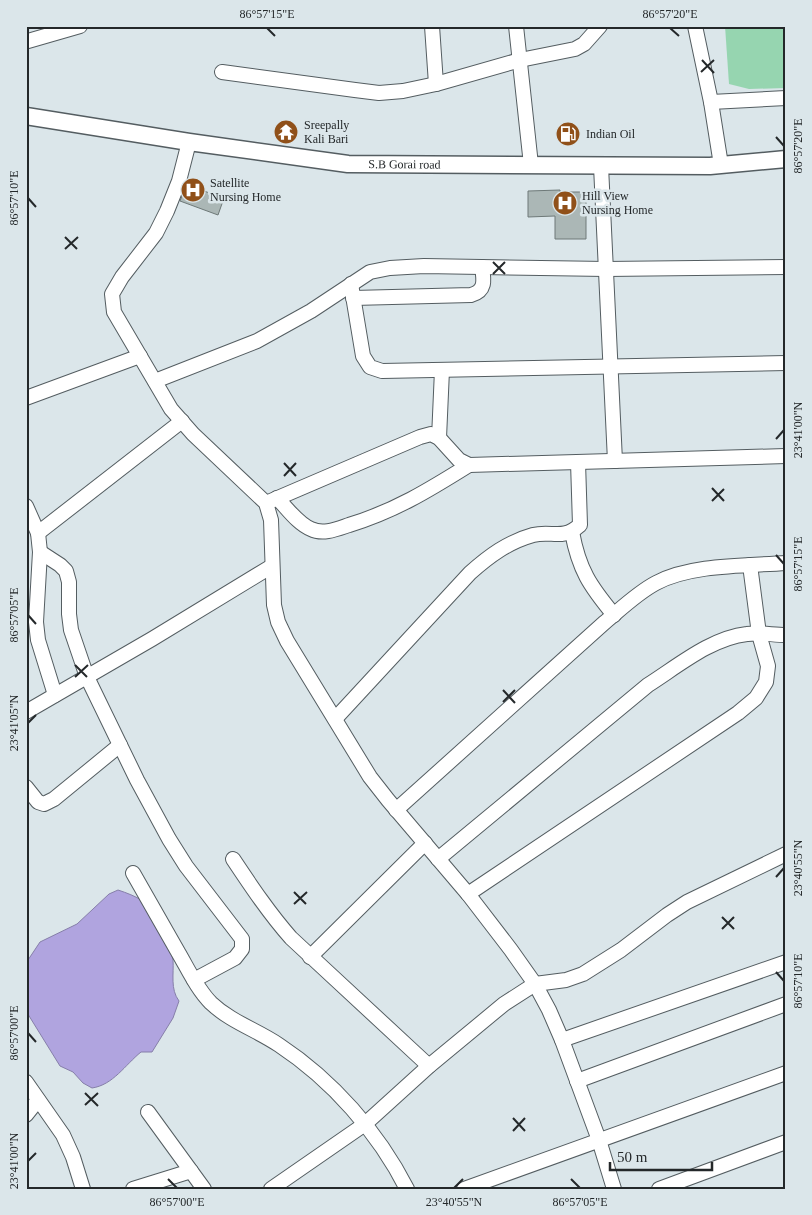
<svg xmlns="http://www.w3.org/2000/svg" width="812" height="1215" viewBox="0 0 812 1215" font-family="'Times New Roman',serif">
<rect width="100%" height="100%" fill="#dbe6ea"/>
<path fill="#96d5b0" d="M725,26H786V88L749,89L729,84Z"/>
<path fill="#b0a4df" stroke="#867fa9" d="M118,890C127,893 135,896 143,901C152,908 171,948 173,960C174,974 170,989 179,1001L173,1018L152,1052H141C125,1065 113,1085 92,1088L83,1083L73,1072L60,1066L26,1011V963L40,942L77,924L109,894Z"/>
<g fill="#abb7b6" stroke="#6e7978">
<path d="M188,181L200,184L198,189L224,198L218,215L180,201Z"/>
<path d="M560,190V192H586V239H555V216L528,217V191Z"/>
</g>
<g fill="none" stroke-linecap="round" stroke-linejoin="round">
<defs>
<g id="minor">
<path d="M432,26L436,84"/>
<path d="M516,26L531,165"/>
<path d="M695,26L711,102L721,165"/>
<path d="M28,41L80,26"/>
<path d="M222,72L355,90L379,93L403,91L436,84L520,60L575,49L584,44L600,26"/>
<path d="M711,102L786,98"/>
<path d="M189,142L179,181L167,211L156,233L122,277L112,294L114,312L171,409L193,434L266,503L271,520L274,605L278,622L287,641L370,777L388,800L468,894L511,950L535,984L549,1010L562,1040L599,1140L614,1189"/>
<path d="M601,166L615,461"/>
<path d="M351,284L363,356L370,367L382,371L786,363"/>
<path d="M353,298L471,295C486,291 484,280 482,267"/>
<path d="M155,381L257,341L311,311L370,272L390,268L424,266L606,269L786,267"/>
<path d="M26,398L140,356"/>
<path d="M439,438L442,370"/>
<path d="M277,498C287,508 298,524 311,529C323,535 337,529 349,525C395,511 429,490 469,465"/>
<path d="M266,503L420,437L431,434L439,438L459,460L469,465L786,456"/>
<path d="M26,506L38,533L40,552L36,622L38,640L55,695"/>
<path d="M572,532C579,570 590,586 614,615"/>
<path d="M38,533L182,421"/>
<path d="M40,552L60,565L66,571L69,582V614L71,630L87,677L137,780L169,839L186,866L242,939V949L235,958L194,980"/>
<path d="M26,712L152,639L272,566"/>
<path d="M335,719L470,573C489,556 508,542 533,535C552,530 562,541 580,525L578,462"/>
<path d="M26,787L38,802L44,804L54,799L120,745"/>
<path d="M396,810L604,623C621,609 637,593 656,583C691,564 747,566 786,563"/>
<path d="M233,859C251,886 269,913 291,938L429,1066"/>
<path d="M438,859L648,685C678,666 711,638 747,634C759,632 773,635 786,635"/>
<path d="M133,873C148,899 163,926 178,952C188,969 197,989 211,1003C231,1022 257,1030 279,1045C332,1080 378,1132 407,1189"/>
<path d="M468,894L738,713L756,698L766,682L768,666L759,634L750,565"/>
<path d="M310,957L425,843"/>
<path d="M562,1040L786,962"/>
<path d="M577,1081L786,1004"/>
<path d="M26,1082L63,1135L73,1157L83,1189"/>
<path d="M148,1112L204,1189"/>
<path d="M26,1115L38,1100"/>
<path d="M133,1189L191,1171"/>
<path d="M271,1189L365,1124L429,1066L504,1004L535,984L566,980L583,974L621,950L667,915L687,902L786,854"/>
<path d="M464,1189L786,1073"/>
<path d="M659,1189L786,1142"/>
</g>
<g id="tertiary">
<path id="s1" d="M26,116L189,142L348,164L710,166L786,159"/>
</g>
</defs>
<use href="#minor" stroke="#545d61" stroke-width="16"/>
<use href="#tertiary" stroke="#545d61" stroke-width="19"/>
<use href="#minor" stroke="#fff" stroke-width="14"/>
<use href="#tertiary" stroke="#fff" stroke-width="16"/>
</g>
<path fill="none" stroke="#24282a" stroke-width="2" d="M267,28L275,36M670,28L679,36M702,60L714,73M701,72L714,60M776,137L784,146M28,198L36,207M65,237L77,249M65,249L78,237M493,262L505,274M493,274L505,262M776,439L784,430M284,463L296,476M284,476L296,463M712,488L724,501M712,501L724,489M776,555L784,564M28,615L36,624M75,665L87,677M75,677L88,665M503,690L515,703M503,702L515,690M28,723L36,715M776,877L784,868M294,892L306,904M294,904L307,892M722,917L734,929M722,929L734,917M776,972L784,981M28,1033L36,1042M85,1093L98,1106M85,1105L98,1093M513,1118L525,1131M513,1131L525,1118M28,1161L36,1153M168,1179L177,1188M571,1179L580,1188M454,1188L463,1179"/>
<defs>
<symbol id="temple-disc" viewBox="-11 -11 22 22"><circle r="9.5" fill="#905019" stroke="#dbe6ea"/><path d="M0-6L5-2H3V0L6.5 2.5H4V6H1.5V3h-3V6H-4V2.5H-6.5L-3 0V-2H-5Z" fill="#fff"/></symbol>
<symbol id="fuel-disc" viewBox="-11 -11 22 22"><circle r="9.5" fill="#905019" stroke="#dbe6ea"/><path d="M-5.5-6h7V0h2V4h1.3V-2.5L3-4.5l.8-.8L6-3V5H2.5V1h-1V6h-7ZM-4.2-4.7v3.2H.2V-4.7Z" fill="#fff"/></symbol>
<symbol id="hospital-disc" viewBox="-11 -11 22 22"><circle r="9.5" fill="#905019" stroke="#dbe6ea"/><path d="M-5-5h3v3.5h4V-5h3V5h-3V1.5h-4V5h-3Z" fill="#fff"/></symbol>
</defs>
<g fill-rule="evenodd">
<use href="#temple-disc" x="272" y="118" width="28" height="28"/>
<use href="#fuel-disc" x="554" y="120" width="28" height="28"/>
<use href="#hospital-disc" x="179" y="176" width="28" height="28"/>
<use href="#hospital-disc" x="551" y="189" width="28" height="28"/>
</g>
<g text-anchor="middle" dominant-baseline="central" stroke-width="5" stroke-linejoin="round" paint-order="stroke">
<g font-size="12" fill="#24282a" stroke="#dbe6ea" text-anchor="start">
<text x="304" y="125">Sreepally<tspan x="304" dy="14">Kali Bari</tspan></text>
<text x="586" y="134">Indian Oil</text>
<text x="210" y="183">Satellite<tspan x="210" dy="14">Nursing Home</tspan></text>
<text x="582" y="196">Hill View<tspan x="582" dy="14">Nursing Home</tspan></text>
</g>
<g font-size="12" fill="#24282a" stroke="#dbe6ea">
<text stroke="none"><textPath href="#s1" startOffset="382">S.B Gorai road</textPath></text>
</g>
</g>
<rect width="812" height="1215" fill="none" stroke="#dbe6ea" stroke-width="55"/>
<path d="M610 1162v8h102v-8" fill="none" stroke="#24282a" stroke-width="2.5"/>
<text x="617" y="1162" font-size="15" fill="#24282a" stroke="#dbe6ea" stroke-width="4" paint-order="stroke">50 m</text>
<rect x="28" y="28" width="756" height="1160" fill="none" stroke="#24282a" stroke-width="2"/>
<g font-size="12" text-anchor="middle" fill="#24282a">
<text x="267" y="18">86°57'15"E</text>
<text x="670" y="18">86°57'20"E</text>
<text transform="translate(798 146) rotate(-90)" y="4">86°57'20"E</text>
<text transform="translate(14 198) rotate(-90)" y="4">86°57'10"E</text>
<text transform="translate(798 430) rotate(-90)" y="4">23°41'00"N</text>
<text transform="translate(798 564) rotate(-90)" y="4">86°57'15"E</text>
<text transform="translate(14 615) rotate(-90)" y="4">86°57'05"E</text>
<text transform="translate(14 723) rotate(-90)" y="4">23°41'05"N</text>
<text transform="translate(798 868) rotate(-90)" y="4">23°40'55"N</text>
<text transform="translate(798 981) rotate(-90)" y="4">86°57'10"E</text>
<text transform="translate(14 1033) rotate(-90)" y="4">86°57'00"E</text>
<text transform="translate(14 1161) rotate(-90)" y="4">23°41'00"N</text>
<text x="177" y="1206">86°57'00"E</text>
<text x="454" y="1206">23°40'55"N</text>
<text x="580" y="1206">86°57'05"E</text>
</g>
</svg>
